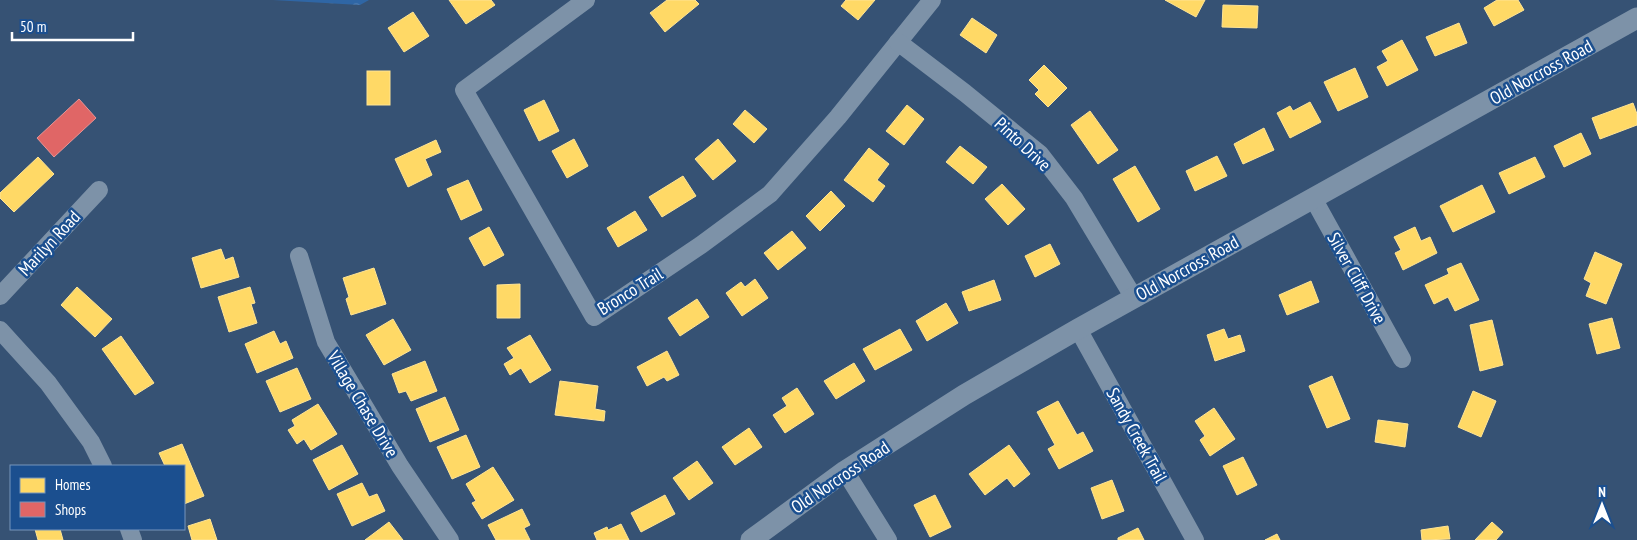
<svg xmlns="http://www.w3.org/2000/svg" width="1637" height="540" viewBox="0 0 1637 540" font-family="'PT Sans Narrow',sans-serif">
<defs>
<pattern id="forest-crowns" width="20" height="18" patternUnits="userSpaceOnUse" patternTransform="scale(1.25)"><rect width="20" height="18" fill="#2f66a5"/><path d="M2 6a3 3 0 1 1 6 0M12 15a3 3 0 1 1 6 0" fill="none" stroke="#4e7db2"/></pattern>
</defs>
<rect width="100%" height="100%" fill="#365274"/>
<path fill="url(#forest-crowns)" d="M273,0H369L360,5Z"/>
<g fill="#ffd966" stroke="#ffe494">
<path d="M449,0H491L495,5L466,24Z"/>
<path d="M667,0H695L699,4L665,32L650,13Z"/>
<path d="M846,0H875L858,20L841,6Z"/>
<path d="M1165,0H1205L1196,17Z"/>
<path d="M1497,0H1518L1524,10L1494,26L1484,8Z"/>
<path d="M1223,5L1258,6L1257,28L1222,27Z"/>
<path d="M413,12L429,36L404,52L388,28Z"/>
<path d="M972,18L997,35L986,53L960,35Z"/>
<path d="M1459,23L1467,43L1435,56L1426,37Z"/>
<path d="M1402,40L1418,70L1387,86L1377,67L1388,61L1382,51Z"/>
<path d="M1044,65L1067,88L1048,107L1035,94L1039,90L1029,80Z"/>
<path d="M1355,68L1368,97L1338,111L1324,82Z"/>
<rect x="367" y="71" width="23" height="34"/>
<path d="M544,100L559,131L539,141L524,110Z"/>
<path d="M1310,102L1321,122L1290,138L1277,113L1290,106L1293,111Z"/>
<path d="M1633,103L1637,114V125L1600,139L1592,118Z"/>
<path d="M907,105L924,119L904,145L886,131Z"/>
<path d="M745,110L767,129L754,143L733,124Z"/>
<path d="M1090,111L1118,150L1098,164L1071,125Z"/>
<path d="M1264,128L1274,150L1243,164L1234,144Z"/>
<path d="M1581,133L1591,154L1564,167L1554,146Z"/>
<path d="M574,139L588,166L567,178L552,151Z"/>
<path d="M718,139L736,161L713,180L695,159Z"/>
<path d="M436,140L441,152L425,159L432,175L408,187L395,159Z"/>
<path d="M960,146L987,167L973,184L946,162Z"/>
<path d="M869,148L889,164L877,180L885,186L873,202L844,180Z"/>
<path d="M1217,156L1227,176L1195,191L1186,171Z"/>
<path d="M38,157L54,174L14,212L0,198V193Z"/>
<path d="M1535,157L1545,177L1509,194L1499,173Z"/>
<path d="M1135,166L1160,209L1138,222L1113,179Z"/>
<path d="M683,176L696,196L662,217L649,197Z"/>
<path d="M468,180L482,210L461,220L447,189Z"/>
<path d="M1002,184L1025,209L1008,225L985,199Z"/>
<path d="M1482,185L1495,212L1453,232L1440,206Z"/>
<path d="M831,191L845,206L820,231L806,216Z"/>
<path d="M635,211L647,230L618,247L607,228Z"/>
<path d="M489,227L504,255L484,266L469,238Z"/>
<path d="M1415,227L1421,241L1430,237L1437,253L1403,270L1395,253L1401,250L1394,237Z"/>
<path d="M792,231L806,248L778,270L764,253Z"/>
<path d="M1050,244L1060,264L1035,277L1025,256Z"/>
<path d="M221,249L225,260L233,257L239,277L201,288L192,258Z"/>
<path d="M1595,252L1622,264L1606,304L1586,296L1591,283L1584,279Z"/>
<path d="M1461,263L1479,300L1455,311L1448,297L1434,304L1425,285L1449,274L1447,269Z"/>
<path d="M374,268L386,304L351,315L346,299L349,297L343,278Z"/>
<path d="M755,279L768,298L742,316L726,293L741,282L745,287Z"/>
<path d="M994,280L1001,300L969,311L962,292Z"/>
<path d="M1311,281L1319,302L1287,315L1279,295Z"/>
<path d="M520,284V318H497V285Z"/>
<path d="M77,287L112,319L95,337L61,305Z"/>
<path d="M250,287L255,303L251,304L257,323L229,332L218,297Z"/>
<path d="M697,299L709,317L680,336L668,318Z"/>
<path d="M946,303L958,323L927,341L916,321Z"/>
<path d="M1612,318L1620,348L1597,354L1589,324Z"/>
<path d="M393,319L411,350L384,365L366,335Z"/>
<path d="M1492,320L1503,365L1480,371L1470,325Z"/>
<path d="M900,329L912,350L875,370L863,349Z"/>
<path d="M1224,329L1228,339L1240,335L1245,351L1215,361L1207,335Z"/>
<path d="M274,331L280,344L286,341L293,358L257,373L245,344Z"/>
<path d="M530,335L551,370L530,383L521,368L510,375L504,364L514,358L507,348Z"/>
<path d="M121,336L154,383L135,395L102,349Z"/>
<path d="M667,351L679,375L667,381L664,377L647,386L637,367Z"/>
<path d="M425,361L437,391L411,401L406,391L399,393L392,374Z"/>
<path d="M854,363L865,381L836,399L824,381Z"/>
<path d="M297,368L311,399L280,412L266,381Z"/>
<path d="M1332,376L1350,419L1327,428L1309,386Z"/>
<path d="M560,381L598,386L595,409L605,411L604,421L555,415Z"/>
<path d="M797,388L814,414L785,433L773,415L787,406L782,398Z"/>
<path d="M1473,391L1496,401L1481,437L1458,427Z"/>
<path d="M445,397L459,430L430,442L416,409Z"/>
<path d="M1058,401L1077,435L1083,432L1093,451L1059,469L1048,449L1055,445L1037,412Z"/>
<path d="M318,404L337,434L311,450L304,439L297,444L288,430L295,426L292,420Z"/>
<path d="M1214,408L1235,439L1210,456L1200,440L1205,436L1195,421Z"/>
<path d="M1378,420L1408,424L1405,447L1375,442Z"/>
<path d="M749,428L762,447L735,465L722,447Z"/>
<path d="M466,435L480,467L452,479L437,447Z"/>
<path d="M182,444L204,496L184,504V466H165L159,453Z"/>
<path d="M342,445L358,474L329,490L313,460Z"/>
<path d="M1009,445L1030,474L1014,487L1007,478L985,495L969,474Z"/>
<path d="M1243,457L1257,485L1237,495L1223,466Z"/>
<path d="M697,461L713,483L689,500L673,478Z"/>
<path d="M493,467L514,500L482,519L472,503L476,501L466,484Z"/>
<path d="M1112,480L1124,511L1102,519L1091,488Z"/>
<path d="M362,483L369,497L377,494L385,511L352,526L337,494Z"/>
<path d="M665,495L675,514L641,532L631,513Z"/>
<path d="M935,495L951,527L930,537L914,505Z"/>
<path d="M522,509L530,525L524,528L530,540H496L488,525Z"/>
<path d="M210,519L217,540H192L188,526Z"/>
<path d="M389,522L403,540H365Z"/>
<path d="M1492,522L1503,532L1496,540H1475Z"/>
<path d="M621,524L629,540H597L594,533L607,527L608,530Z"/>
<path d="M1448,526L1450,539L1422,540L1421,530Z"/>
<path d="M1138,528L1144,540H1118V538Z"/>
<path d="M35,529H60L63,540H38Z"/>
<path d="M1277,534L1280,540H1265Z"/>
</g>
<path fill="#e06666" stroke="#e99494" d="M79,99L96,118L54,157L37,138Z"/>
<g fill="none" stroke-linecap="round" stroke-linejoin="round">
<g stroke="#7d92a8" stroke-width="18">
<path d="M586,0L464,90L594,317L701,245L770,194L838,117L932,0"/>
<path d="M898,42L965,93L1040,154L1074,198L1134,298"/>
<path d="M1313,198L1402,359"/>
<path d="M299,256L326,342L400,466L450,540"/>
<path d="M0,296L99,190"/>
<path d="M1078,329L1195,540"/>
<path d="M0,330L48,383L91,442L103,466"/>
<path d="M845,471L888,540"/>
<path d="M129,529L133,540"/>
</g>
<path stroke="#7d92a8" stroke-width="21" d="M751,540L845,471L964,395L1078,329L1637,18"/>
</g>
<g text-anchor="middle" dominant-baseline="central" stroke-width="5" stroke-linejoin="round" paint-order="stroke">
<g font-size="18" fill="#fff" stroke="#1b4f8f">
<text transform="translate(1541 72) rotate(-29)">Old Norcross Road</text>
<text transform="translate(1023 144) rotate(43)">Pinto Drive</text>
<text transform="translate(49 243) rotate(-47)">Marilyn Road</text>
<text transform="translate(1187 268) rotate(-29)">Old Norcross Road</text>
<text transform="translate(1357 278) rotate(61)">Silver Cliff Drive</text>
<text transform="translate(630 291) rotate(-32)">Bronco Trail</text>
<text transform="translate(363 404) rotate(59)">Village Chase Drive</text>
<text transform="translate(1137 435) rotate(61)">Sandy Creek Trail</text>
<text transform="translate(840 477) rotate(-34)">Old Norcross Road</text>
</g>
</g>
<rect x="10" y="465" width="175" height="65" fill="#1b4f8f" stroke="#7695bc"/>
<rect x="20" y="478" width="25" height="15" fill="#ffd966" stroke="#7695bc"/>
<text x="55" y="490" font-size="15" fill="#ffffff">Homes</text>
<rect x="20" y="502" width="25" height="15" fill="#e06666" stroke="#7695bc"/>
<text x="55" y="515" font-size="15" fill="#ffffff">Shops</text>
<g transform="translate(1602 505)" stroke="#1b4f8f" stroke-width="4" paint-order="stroke">
<path d="M0-4L9 19L0 12L-9 19Z" fill="#ffffff"/>
<text y="-8" font-size="14" font-weight="bold" text-anchor="middle" fill="#ffffff">N</text>
</g>
<path d="M12 32v8h121v-8" fill="none" stroke="#ffffff" stroke-width="2.5"/>
<text x="20" y="32" font-size="15" fill="#ffffff" stroke="#1b4f8f" stroke-width="4" paint-order="stroke">50 m</text>
</svg>
